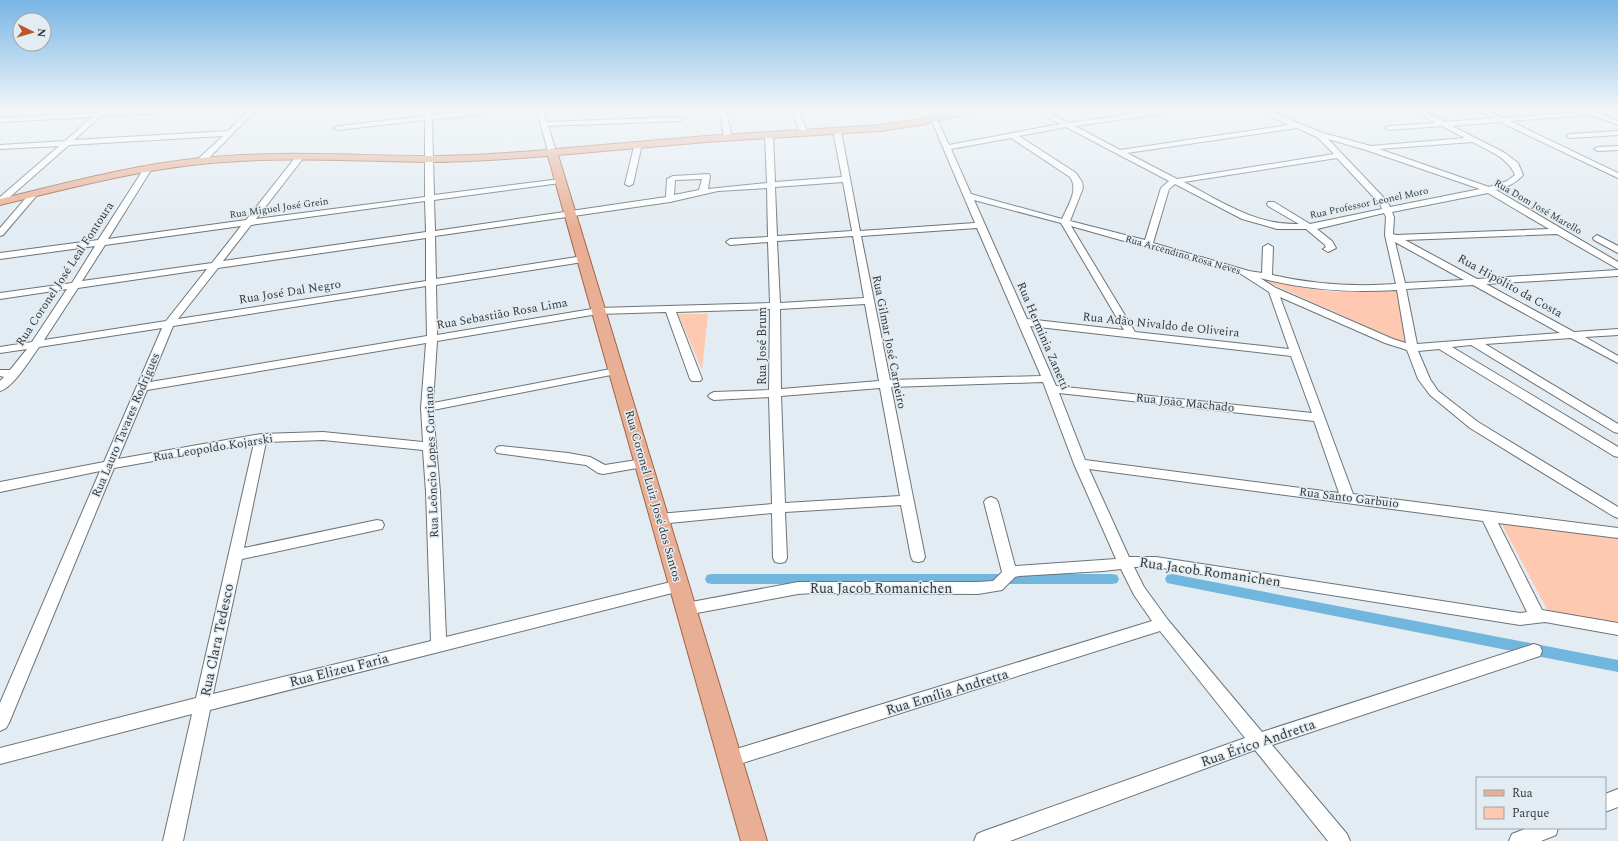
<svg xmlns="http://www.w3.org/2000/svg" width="1618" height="841" viewBox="0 0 1618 841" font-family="Spectral,serif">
<rect width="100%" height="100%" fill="#e3ecf2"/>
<g fill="#fec8b1">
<path d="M1259,278L1304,288L1336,292L1397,291L1406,344Z"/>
<path d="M678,314H708L702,370Z"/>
<path d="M1500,521L1618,537V625L1549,613Z"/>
</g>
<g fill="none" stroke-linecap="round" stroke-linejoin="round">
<g fill="#71b7dd" fill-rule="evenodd">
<path d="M712,574H1112L1117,575L1119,579L1117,583L1112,584H712L707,583L705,579L707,575Z"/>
<path d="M1172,574L1618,660V672L1172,584L1167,583L1165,579L1167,575Z"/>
</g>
<defs>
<g id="minor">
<path d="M101,111L104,112L166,111L163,113L101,116L74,140L228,131L248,111H255L204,163H201L197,161L198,159L223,136L69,145L3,203H0V197L59,146L0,149V145L65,141L92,117L0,122V118L97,113Z"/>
<path d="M425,111H431V115L471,111H492L489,113L432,120L434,195L560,179L564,181L560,183L434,200L435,231L666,197L667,179L673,176L709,174L710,176L708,189L767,183L765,135L769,133L773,135L775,182L842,177L833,131L837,129L841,131L860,231L975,223L931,119L934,117L937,119L949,145L1060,124L1037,111H1045L1068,123L1154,111H1172L1169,113L1075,126L1120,150L1289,125L1259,111H1268L1323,133L1371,146L1465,138L1442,126L1389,130L1385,128L1389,126L1435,123L1416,111H1424L1445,122L1493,118L1480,111H1488L1502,118L1594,111L1618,121V125L1592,115L1510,121L1618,173V178L1500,122L1452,126L1505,153L1518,163L1523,175C1515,184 1507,187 1496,190L1618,262V269L1557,234L1405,240L1477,279L1618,270V276L1486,284L1574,332L1618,329V335L1585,337L1618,356V363L1571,338L1485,344L1618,424V433L1614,432L1471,345L1452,347L1618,447V457L1614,456L1439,349L1418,351L1430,379L1438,391L1478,422L1618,507V518L1613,516L1470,428L1430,395L1418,379L1407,350L1385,343L1280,297L1353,494L1618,528V538L1498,523L1542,610L1618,623V635L1545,622L1520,625L1156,567H1134L1144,587L1168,620L1262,732L1534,644L1540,646L1542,651L1540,656L1272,745L1347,834L1350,841H1328L1255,750L1010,841H974L977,834L984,831L1245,738L1160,631L730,767L724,765L721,759L724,753L730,751L1152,621L1134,595L1121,569L1103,571L1019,576L1015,577L1002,590L978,594L813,593L798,594L686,615L681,613L678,609L681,605L686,603L798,582H978L993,581L1002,572L984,502L986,499L991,497L996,499L998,502L1015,566L1116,559L1074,464L1043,382L891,387L925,557L923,561L918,562L913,561L911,557L901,505L785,512L787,558L785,562L780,563L775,562L773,558L772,513L659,524L654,522L652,519L654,516L659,514L772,504L769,397L714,400L710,398L708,396L710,394L714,392L769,390L770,309L676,312L702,379L700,381H692L690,379L666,312L598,314L437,341L433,403L616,368L622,371L616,374L433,410L440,492L446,637L679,580L684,582L686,586L684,590L210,710L183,841H163L192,714L0,764V748L196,698L254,443L114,468L9,723L6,728L0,731V703L100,471L0,492V482L104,462L162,328L39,347C31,358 13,388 0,391V381L4,377L0,376V370H10L27,349L0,353V347L32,342L67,289L0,299V293L72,283L95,246L0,259V253L98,240L143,170L147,168L151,170L108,239L246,220L298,154H301L305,156L256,219L425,197V120L338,130L334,128L338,126L425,116ZM1066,127L1169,181L1161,188L1145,240L1070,221L1083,188L1082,182L1076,173L1019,136ZM1297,128L1317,137L1334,154L1177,179L1127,153ZM1011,138L1070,177C1079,190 1068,205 1062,219L971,194L951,149ZM1328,139L1366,150L1480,189L1390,207L1387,201ZM1473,142C1488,151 1508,157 1515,175L1507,181L1489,187L1379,149ZM1337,158L1380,204L1382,209L1310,224L1274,202H1268L1267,204L1268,206L1299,224C1257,226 1220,201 1184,182ZM702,179L699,190L674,195L675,180ZM843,182L852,231L777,236L775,187ZM1175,184L1242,219L1277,229H1306L1324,244L1326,247L1323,249L1328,252L1336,248L1332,241L1317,229L1384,213L1386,217L1385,235L1396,284C1354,287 1312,284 1272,275L1273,247L1268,244L1263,247L1262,273L1249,271L1153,243L1169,189ZM767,188L768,237L730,239L726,242L730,245L768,242L770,303L598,308L437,335L436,285L583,262L588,259L583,256L436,279L435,236L670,202L718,191ZM1488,193L1549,229L1396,235L1393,234L1394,217L1392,212ZM974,200L1061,223L1124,330L1027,319ZM425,201L426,232L223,261L251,225ZM241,226L212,263L82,281L105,245ZM1071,226L1241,274L1269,292L1289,349L1135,332ZM977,228L1041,376L890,380L861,236ZM853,236L864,298L780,303L777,241ZM426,238V281L178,319L218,268ZM1395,242L1464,280L1405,283ZM207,269L166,321L44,340L78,288ZM1260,278C1305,290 1351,293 1397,290L1406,343L1393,339L1276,288ZM1473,285L1560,333L1417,344L1406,289ZM426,286L427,336L150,382L173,326ZM865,304L879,381L781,389L780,309ZM1030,326L1291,356L1312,413L1056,386ZM426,343L421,408L423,442L323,432L261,434L118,459L147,390ZM880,388L900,496L785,503L781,396ZM1059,393L1314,421L1339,493L1085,460ZM323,440L423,450L426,492L431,641L213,694L242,559L377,530L382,529L384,525L382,521L377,520L244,548L266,442ZM1089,469L1483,521L1527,612L1520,613L1156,557H1129Z"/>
<path d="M537,111H543L547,122L680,117L683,119L680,121L548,126L556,151L552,153L548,151Z"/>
<path d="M720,111H726L732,138L731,140H725L724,138Z"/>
<path d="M792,111H798L808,133L807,135H804L800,133Z"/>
<path d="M1618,131V135L1570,138L1566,136L1570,134Z"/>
<path d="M635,142H638L642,144L633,184L629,186L625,184Z"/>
<path d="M1618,146V150L1598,151L1594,149L1598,147Z"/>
<path d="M31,192H34L38,194L3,235L0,236V228Z"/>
<path d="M1597,235L1618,246V253L1594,240L1593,238Z"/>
<path d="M501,446L568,453L590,457L605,465L643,459L647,460L649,463L647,466L643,467L603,474L598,473L586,465L497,453L495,450L497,447Z"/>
<path d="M1618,789V807L1605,812V794Z"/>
<path d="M1527,828H1558L1556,835L1541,841H1509L1512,834Z"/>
</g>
<path id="major" d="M958,111H974L973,113L920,125L880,131L706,142L558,155L767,841H741L548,156C508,159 468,162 428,162C352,161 277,156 201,164C133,171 66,189 0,205V199C66,183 133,165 201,158C278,150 354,156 430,156C470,156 509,153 548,150L552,148L556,149L706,136L880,125L920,119Z"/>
</defs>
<use href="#minor" stroke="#6c7479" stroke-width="2"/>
<use href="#major" stroke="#a16446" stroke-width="2"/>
<use href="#minor" fill="#fff" fill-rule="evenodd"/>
<use href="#major" fill="#e9af94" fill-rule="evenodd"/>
</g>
<linearGradient id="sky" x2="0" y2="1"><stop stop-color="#78b5e4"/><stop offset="0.48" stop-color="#f2f6f9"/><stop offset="1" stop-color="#f2f6f9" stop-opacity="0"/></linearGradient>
<rect width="1618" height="229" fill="url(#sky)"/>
<g text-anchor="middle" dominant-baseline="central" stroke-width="3" stroke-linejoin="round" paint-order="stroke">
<g font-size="10" fill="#363a3c" stroke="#e3ecf2">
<text transform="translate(1369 203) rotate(-12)">Rua Professor Leonel Moro</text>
<text transform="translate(1538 207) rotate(30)">Rua Dom José Marello</text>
<text transform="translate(279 208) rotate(-8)">Rua Miguel José Grein</text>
<text transform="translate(1183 255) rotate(16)">Rua Arcendino Rosa Neves</text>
</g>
<g font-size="12" fill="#363a3c" stroke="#e3ecf2">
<text transform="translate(65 274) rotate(-57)">Rua Coronel José Leal Fontoura</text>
<text transform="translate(1510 286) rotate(29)">Rua Hipólito da Costa</text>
<text transform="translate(290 292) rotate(-9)">Rua José Dal Negro</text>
<text transform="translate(502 314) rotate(-10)">Rua Sebastião Rosa Lima</text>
<text transform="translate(1161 325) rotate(6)">Rua Adão Nivaldo de Oliveira</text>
<text transform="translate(1043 336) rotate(67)">Rua Herminia Zanetti</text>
<text transform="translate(889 342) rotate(79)">Rua Gilmar José Carneiro</text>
<text transform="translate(762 346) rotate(-90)">Rua José Brum</text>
<text transform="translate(1185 403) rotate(6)">Rua João Machado</text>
<text transform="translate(126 425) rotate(-67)">Rua Lauro Tavares Rodrigues</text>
<text transform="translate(213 448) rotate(-9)">Rua Leopoldo Kojarski</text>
<text transform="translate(432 462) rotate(-92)">Rua Leôncio Lopes Cortiano</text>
<text transform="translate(653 496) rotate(74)">Rua Coronel Luiz José dos Santos</text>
<text transform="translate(1349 498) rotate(7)">Rua Santo Garbuio</text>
</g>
<g font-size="14" fill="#363a3c" stroke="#e3ecf2">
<text transform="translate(1210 572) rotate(8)">Rua Jacob Romanichen</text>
<text x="881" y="588">Rua Jacob Romanichen</text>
<text transform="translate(217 640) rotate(-78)">Rua Clara Tedesco</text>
<text transform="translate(339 670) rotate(-14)">Rua Elizeu Faria</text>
<text transform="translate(947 692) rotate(-17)">Rua Emília Andretta</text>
<text transform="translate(1258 743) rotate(-19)">Rua Érico Andretta</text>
</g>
</g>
<rect x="1476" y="777" width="130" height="52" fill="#e3ecf2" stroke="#9ea5a9"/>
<rect x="1484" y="790" width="20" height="6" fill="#e9af94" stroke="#9ea5a9"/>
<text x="1512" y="797" font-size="12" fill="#363a3c">Rua</text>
<rect x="1484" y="807" width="20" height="12" fill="#fec8b1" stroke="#9ea5a9"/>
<text x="1512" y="817" font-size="12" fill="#363a3c">Parque</text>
<g transform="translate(32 32) rotate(95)"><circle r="19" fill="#e3ecf2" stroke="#9ea5a9"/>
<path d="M0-3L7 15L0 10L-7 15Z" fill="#bb5724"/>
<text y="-6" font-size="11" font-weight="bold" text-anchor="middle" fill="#363a3c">N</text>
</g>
</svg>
